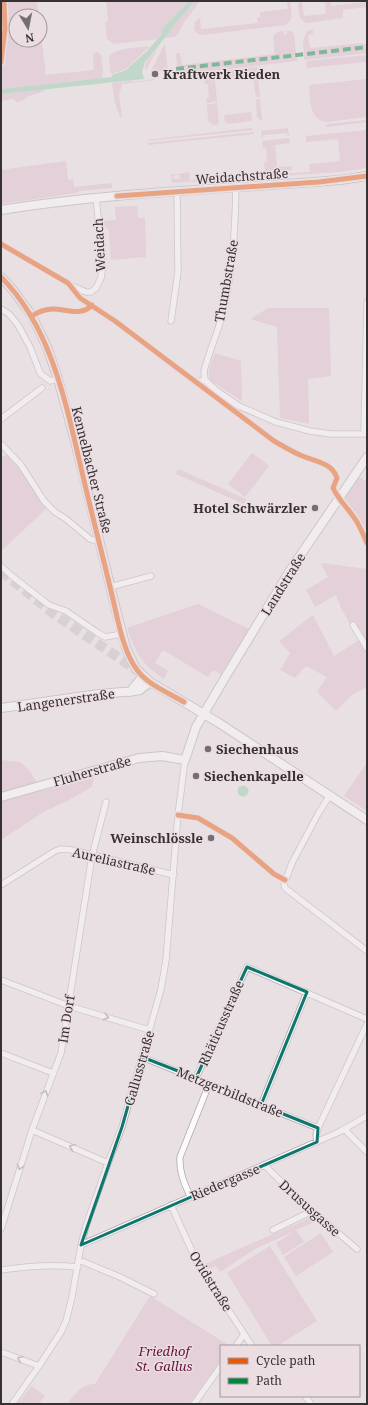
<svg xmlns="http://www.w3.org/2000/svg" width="368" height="1405" font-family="'Noto Serif',serif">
<rect width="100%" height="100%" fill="#e8e0e3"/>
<path fill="#debcc9" d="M1 1H37L39 16H16V40H40V27L46 75 94 70 93 58 94 53 97 52 101 55 103 72 102 78 1 89Z
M106 1H189L163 28 161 35 157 39 114 44 107 39 105 23 108 21Z
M195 1H200L185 21 177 35 174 37 164 38 173 26Z
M287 1H290C291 9 294 19 286 25L202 35 197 33 194 29 195 22 200 18 201 29 258 23 257 18 260 17V12L288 9Z
M302 1 304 16 326 14 325 1H331V6L367 2V7L343 10V18L307 23C298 20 299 12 298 4Z
M312 30H313V34L308 35 310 48 363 43V44H367V47L304 54 303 42 307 31Z
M283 31 285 35 288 34 285 31H291L294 34 297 61 183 74 182 68 228 63 177 68 176 53H180L182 65 274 54 275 58 273 36 278 32Z
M164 45H165L168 71H151Z
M150 46 126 69 111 74 109 57C115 47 139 48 150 46Z
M159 46 146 70H145L146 62Z
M367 47V53L304 60V54Z
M367 55V62L307 68 306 61Z
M257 67 260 97H256L253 76 215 80 217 101 207 103 206 99 209 98 208 84H205L203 75 178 77V76Z
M154 79V80L122 84 119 95 122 117H120L115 103 112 83 133 81 134 82Z
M367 79V117L326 122C308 119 311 99 309 85Z
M45 89V91L29 96 23 100 17 102 13 99 1 101V94Z
M256 99H260L262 120H260L257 117Z
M217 103 219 123 217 125H213L208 121 207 105Z
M251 112 252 119 250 121 228 124 225 122 224 115Z
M367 120V122L327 127 326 126 328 124Z
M251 128 253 130 147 141V140Z
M288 128 289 136H288L287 133 263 135V139H262L261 131Z
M367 130V168L339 172 191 182V180L310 172 309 164 340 161 338 139 306 142V136Z
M254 132V134L148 145V143Z
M289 138 290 143 275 145 277 167 292 166V170L265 171 264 162H267L266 148H263L262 141Z
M66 161 68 180 73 179 74 187 112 183V188L79 191 76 193 1 204V170Z
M189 172 190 182 172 183 171 174H176L177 175 173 176 174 179H180L179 175H178L177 174Z
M137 206 138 218H145L146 257 111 260 109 230 102 225V221L116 220 115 207Z
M268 308H329L331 376 308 379 309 424 280 418 277 327 251 319Z
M215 353 241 361 242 401 211 381C206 371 212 362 215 353Z
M252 453 269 466 245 497 228 484Z
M9 455C23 472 36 489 46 509L1 551V457Z
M178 469 246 499 244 504 176 474Z
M359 477 367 482V529H357L340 505Z
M321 563 367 569V687L353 694 336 711 317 692 327 677 306 666 295 678 280 670 290 653 279 641 313 615 334 656 359 640 341 608 336 595 315 607 306 590 328 577Z
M198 604 249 629 221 674 213 670 208 677 163 650 155 663 168 671 164 679C141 664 136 653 127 628Z
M1 760 20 762 29 770 42 791 94 778 92 787 69 800 45 811 1 840Z
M366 764 367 765V811L344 796Z
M312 1217 314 1222 296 1230 304 1242 283 1255 276 1243 295 1231 255 1249 220 1272 216 1266 208 1269 205 1264Z
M321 1233 333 1252 296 1276 284 1257Z
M270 1246 317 1321 277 1346H272L227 1273Z
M150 1296 230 1346H221V1360L189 1404H67C75 1394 81 1384 95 1384Z
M32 1386 45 1396 40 1402 42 1404H17Z"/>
<path fill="#91cdab" d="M189 1H195L173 26 168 34 145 62 142 72 144 79 1 94V89L112 77V75L126 70 147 51 161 35 163 28Z
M237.5 791a5.5 5.5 0 1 1 11 0a5.5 5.5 0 1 1-11 0Z"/>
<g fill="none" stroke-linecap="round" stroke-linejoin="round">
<path stroke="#c4bdc0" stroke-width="10" stroke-dasharray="10 5" stroke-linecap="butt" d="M1 571 54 614 141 673"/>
<defs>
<path id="street" d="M236 187C235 230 233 274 222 316 217 334 209 352 204 371L205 380 217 391 239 406 276 422 310 431 331 434H367
M1 244 68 283 80 298 115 321 195 382 205 380
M72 286 86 292H91L96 288 101 278 102 271 101 248 96 197
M1 309 9 314 18 325 30 347 40 373 50 381 58 379
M171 321 178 272 177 190
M1 419 42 388
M364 433 367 302
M1 444 21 465 44 501 55 512 66 519 90 539 99 542
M1 566 13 577 49 605 66 611 98 633 105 637 122 634
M110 587 151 576
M353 625 367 648
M330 795 318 814 292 863 284 884 285 888 367 951
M1 885 55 851 61 849 72 850 174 875
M1 980 69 1006 149 1030
M1 1053 53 1073
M142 1057 318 1128
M196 1078 247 967 367 1019
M261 1105 307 992
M346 1129 348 1133 367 1152
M32 1130 108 1163
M317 1142 316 1135 318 1128 367 1024
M264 1165 312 1211 357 1249
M190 1196C184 1183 179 1171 180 1157L209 1084
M171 1205 197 1262 252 1346
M1 1229 32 1130 61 1053 92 856 106 802
M273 1230 312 1211
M81 1245 339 1132 367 1116
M79 1260 120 1277 154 1294
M1 1270C27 1266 52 1264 78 1267
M236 1346 244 1334
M1 1352 39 1366
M305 1396 311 1404
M12 1404 39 1366 61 1332 66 1321 72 1297 81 1245 86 1226 108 1163 122 1127 161 989 166 960 178 815 185 760
M194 1404 221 1366"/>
<path id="secondary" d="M1 210C113 192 227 189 340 180L367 176
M1 277 13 290 32 316 47 347 58 379 75 441 118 618 126 648 136 669 150 682 219 723 367 820
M130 692 143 676
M1 708 99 694 135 691 140 690 150 682
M1 797 139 758 162 756 185 760 196 727 226 676 289 572 367 457"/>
</defs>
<use href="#street" stroke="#ada7a9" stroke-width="7"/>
<use href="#secondary" stroke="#ada7a9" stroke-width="10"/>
<use href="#street" stroke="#fcfafb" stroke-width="5.5"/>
<use href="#secondary" stroke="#fcfafb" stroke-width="8"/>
<path stroke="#00873e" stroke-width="4" stroke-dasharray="8 4" stroke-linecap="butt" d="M176 69 367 47"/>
<defs>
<path id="cycleway" d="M1 62 5 29 4 1
M117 196 319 182 367 176
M1 244 68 283 80 298 115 321 274 441C283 446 291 451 300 455 313 461 332 462 337 478L333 488C339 501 350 510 357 522 361 529 364 536 367 543
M1 277C52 328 66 404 82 472 91 511 101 549 110 587 117 613 121 648 137 670 148 685 169 693 184 702
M32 316C38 312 45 309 53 309 66 309 81 317 92 305
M178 815 198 818 232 838 274 874 285 880"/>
</defs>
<use href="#cycleway" stroke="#ebdde2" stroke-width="8"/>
<use href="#cycleway" stroke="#e8590c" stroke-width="5"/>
</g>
<defs><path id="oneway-chevron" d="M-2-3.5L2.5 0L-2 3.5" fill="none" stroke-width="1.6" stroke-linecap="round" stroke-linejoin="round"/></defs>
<g stroke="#999697">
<use href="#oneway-chevron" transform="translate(106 1017) rotate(17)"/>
<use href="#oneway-chevron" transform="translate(45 1093) rotate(-70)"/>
<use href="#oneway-chevron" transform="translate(72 1147) rotate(-157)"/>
<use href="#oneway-chevron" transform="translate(20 1167) rotate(107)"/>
<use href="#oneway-chevron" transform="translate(20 1359) rotate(-159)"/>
</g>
<path d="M0 0H368V1405H0ZM247 967 307 992 261 1105 318 1128 317 1142 81 1245 122 1127 142 1057 196 1078Z" fill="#e8e0e3" fill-opacity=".55" fill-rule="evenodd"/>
<path fill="none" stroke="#0f766e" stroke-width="3" stroke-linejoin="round" d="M247 967 307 992 261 1105 318 1128 317 1142 81 1245 122 1127 142 1057 196 1078Z"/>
<g fill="#746e71" stroke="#ebdde2" stroke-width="1.5">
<circle cx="155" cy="74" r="4"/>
<circle cx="315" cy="508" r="4"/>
<circle cx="208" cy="749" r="4"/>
<circle cx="196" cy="776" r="4"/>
<circle cx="211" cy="838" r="4"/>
</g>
<g text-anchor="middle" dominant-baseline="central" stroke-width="3" stroke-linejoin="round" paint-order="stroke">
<g font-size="13" font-weight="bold" fill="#363133" stroke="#ebdde2" text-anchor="start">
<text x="163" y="74">Kraftwerk Rieden</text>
<text x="307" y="508" text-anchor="end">Hotel Schwärzler</text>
<text x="216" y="749">Siechenhaus</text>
<text x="204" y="776">Siechenkapelle</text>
<text x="203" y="838" text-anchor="end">Weinschlössle</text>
</g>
<g font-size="13" fill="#363133" stroke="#ebdde2">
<text transform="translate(242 176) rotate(-4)">Weidachstraße</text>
<text transform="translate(99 245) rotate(-93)">Weidach</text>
<text transform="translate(226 281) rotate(-80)">Thumbstraße</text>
<text transform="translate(92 470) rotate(76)">Kennelbacher Straße</text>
<text transform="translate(283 584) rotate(-58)">Landstraße</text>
<text transform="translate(66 700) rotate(-8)">Langenerstraße</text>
<text transform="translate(92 771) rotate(-16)">Fluherstraße</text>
<text transform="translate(114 861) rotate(13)">Aureliastraße</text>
<text transform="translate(66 1019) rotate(-81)">Im Dorf</text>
<text transform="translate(221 1023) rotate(-66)">Rhäticusstraße</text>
<text transform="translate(139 1068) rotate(-74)">Gallusstraße</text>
<text transform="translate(230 1092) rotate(22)">Metzgerbildstraße</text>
<text transform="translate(225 1182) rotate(-23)">Riedergasse</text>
<text transform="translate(310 1208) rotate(42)">Drususgasse</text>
<text transform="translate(211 1281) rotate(58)">Ovidstraße</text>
</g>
<g font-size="13" font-style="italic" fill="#62153b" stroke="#ebdde2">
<text x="164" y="1351">Friedhof<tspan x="164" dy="15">St. Gallus</tspan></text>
</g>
</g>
<rect width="368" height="1405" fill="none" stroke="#363133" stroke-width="4"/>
<rect x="220" y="1345" width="140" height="52" fill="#ebdde2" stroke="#a3989c"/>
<rect x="228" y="1358" width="20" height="6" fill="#e8590c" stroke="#a3989c"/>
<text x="256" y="1365" font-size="12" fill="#363133">Cycle path</text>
<rect x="228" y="1378" width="20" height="6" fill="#00873e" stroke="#a3989c"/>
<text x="256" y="1385" font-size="12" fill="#363133">Path</text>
<g transform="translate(28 28) rotate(170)"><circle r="19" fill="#ebdde2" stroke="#a3989c"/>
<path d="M0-3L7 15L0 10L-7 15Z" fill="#746e71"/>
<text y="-6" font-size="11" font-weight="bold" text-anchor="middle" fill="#363133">N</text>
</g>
</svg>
